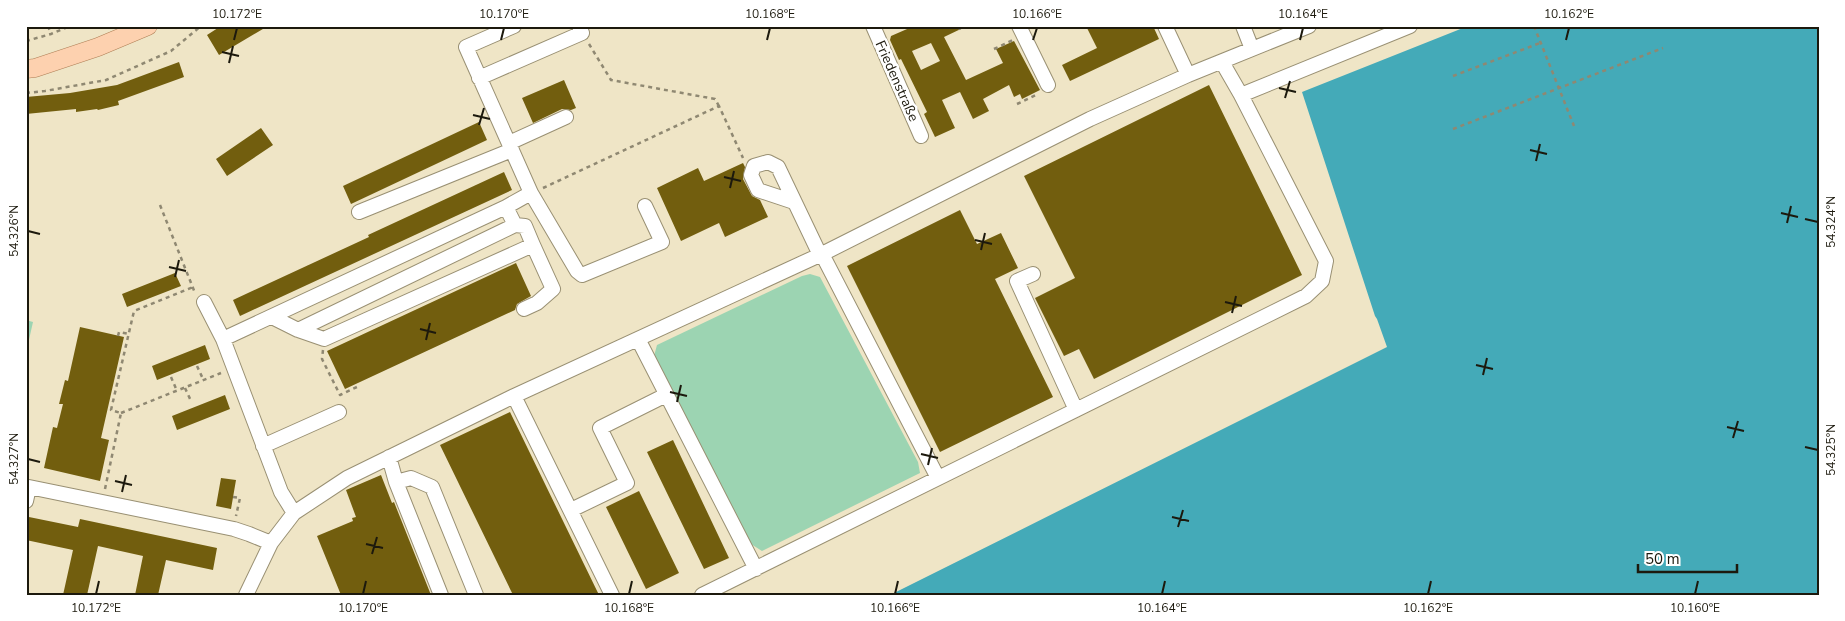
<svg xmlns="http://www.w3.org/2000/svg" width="1845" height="621" font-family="'Nunito Sans',sans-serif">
<rect width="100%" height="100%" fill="#efe5c6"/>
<path fill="#9cd4b2" d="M810 274 820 277 918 462 920 473 762 551 751 544 654 356 657 345 802 276Z
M26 320 33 322 26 353Z"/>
<path fill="#44aab8" d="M1468 26H1819V595H890L1387 347 1377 319 1375 316 1302 92Z"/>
<path fill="#725e0e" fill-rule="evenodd" d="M221 26H268L219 55 207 35Z
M914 26H967L944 37 966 80 1003 63 996 49 1014 41 1040 90 1022 99 1020 94 1014 97 1009 85 983 99 989 111 973 119 960 92 942 100 955 128 935 137 924 114 927 112 901 59 899 60 890 40 891 36ZM931 43 940 61 921 70 912 51Z
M1086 26H1153L1159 39 1070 81 1062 65 1097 48Z
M179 62 184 77 118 101 119 105 98 110 97 109 76 112V109L26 114V97L70 93 117 85Z
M564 80 576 108 571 110 562 109 533 123 522 98Z
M1209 85 1302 275 1094 379 1079 349 1064 356 1035 298 1075 278 1024 176Z
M479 122 487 140 351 204 343 186Z
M261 128 273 145 227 176 216 159Z
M743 163 745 167 743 179 752 196 760 200 768 217 725 237 719 223 681 241 657 188 698 168 704 181Z
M504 172 512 190 240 316 233 300 369 237 368 235Z
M960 210 977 244 1001 233 1018 268 995 279 1053 397 940 452 847 266Z
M516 263 531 296 517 304 515 310 345 389 327 351Z
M175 273 181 286 127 307 122 294Z
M80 327 124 337 101 438 109 440 100 481 44 468 53 427 57 428 63 404H59L65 380 68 381Z
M205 345 210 359 157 380 152 366Z
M225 395 230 409 177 430 172 416Z
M510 412 599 595H513L440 445Z
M673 440 729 558 704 569 647 452Z
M381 475 392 503 394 502 431 595H341L317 536 353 521 352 518 356 517 346 490Z
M221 478 236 480 231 509 216 506Z
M639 491 679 573 646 589 606 507Z
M29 517 78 527 80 519 217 548 213 570 166 560 158 595H135L143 556 98 546 87 595H63L73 550 26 540Z"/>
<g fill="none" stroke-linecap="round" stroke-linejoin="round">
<defs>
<path id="minor" d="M514 26 466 47 531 193
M873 26 921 136
M1019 26 1048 85
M1165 26 1188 75
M1243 26 1252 49
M479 78 582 33 579 26
M1241 95 1410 26
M509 143 566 117
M794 202 758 190 751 175 754 166 768 162 778 167 820 255
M506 207 515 225 525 226 533 245
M359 212 512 150
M822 254 938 478
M1033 274 1017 281 1076 410
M204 302 223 339
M272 317 298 330 324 339 533 245 553 289 537 303 524 309
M298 330 515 225
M638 339 756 569
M514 396 612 595
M263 446 339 412
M389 457 396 482
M26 501 29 487 234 529 249 534 271 543
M571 510 627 483 600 428 666 395
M294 513 281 492 223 339 506 207 531 193 577 271 582 275 662 242 645 206
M246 595 271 543 294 513 347 478 514 396 822 254 1090 119 1188 75 1309 26
M441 595 396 482 411 478 432 487 476 595
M702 595 1306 296 1322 281 1326 261 1241 95 1222 62"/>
<path id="major" d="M26 69 35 68 98 47 148 26"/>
</defs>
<use href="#minor" stroke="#999073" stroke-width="16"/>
<use href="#major" stroke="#ae7d54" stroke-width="19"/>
<path stroke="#8f8872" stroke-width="2.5" stroke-dasharray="4 4" stroke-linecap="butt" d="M48 26 51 34
M959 26 960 30
M1534 26 1574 126
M26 41 51 34 70 26
M589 44 611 80 715 99 719 106
M994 49 1013 40
M1453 76 1540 43
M26 93 45 91 106 80 171 51 201 26
M1017 104 1038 94
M1453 129 1663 48
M543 188 719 106 743 158
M160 205 195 293
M118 336 119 332 129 334
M323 350 322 359 340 395 359 386
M197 366 203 379
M171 377 177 391
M185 388 191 401
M121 413 221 373
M105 489 121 413 111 410 134 311 193 287
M233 497 240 498 236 516"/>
<use href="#minor" stroke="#fff" stroke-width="14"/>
<use href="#major" stroke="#fdd1af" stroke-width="18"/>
</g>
<path fill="none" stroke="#1c190d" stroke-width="2" d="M234 40 237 28M501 40 504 28M767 40 770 28M1033 40 1037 28M1300 40 1303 28M1566 40 1569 28M222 52 239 56M229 63 233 46M1279 88 1296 92M1285 98 1290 81M473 115 490 119M479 125 484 108M1530 150 1547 154M1536 161 1540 144M724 177 741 181M730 188 734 171M1781 213 1798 217M1805 219 1818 222M1787 223 1791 206M28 231 40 234M975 240 992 244M981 250 985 233M169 267 186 271M175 277 179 260M1225 302 1242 306M1232 313 1236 296M420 329 436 333M426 340 430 323M1476 365 1493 369M1483 375 1487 358M670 392 687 396M677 402 681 385M1727 427 1744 431M1733 438 1738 421M1805 447 1818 450M921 454 938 458M28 459 40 462M928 465 932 448M115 481 132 485M122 492 126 475M1172 517 1189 521M1178 527 1183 510M366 544 383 548M372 554 377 537M96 594 99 581M363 594 366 581M629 594 632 581M895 594 898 581M1162 594 1165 581M1428 594 1431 581M1695 594 1698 581"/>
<g text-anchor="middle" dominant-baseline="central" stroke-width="5" stroke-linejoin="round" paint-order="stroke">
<g font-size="14" fill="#1c190d" stroke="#fff">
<text transform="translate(897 81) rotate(66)">Friedenstraße</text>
</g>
</g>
<rect width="1845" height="621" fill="none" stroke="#ffffff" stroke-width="55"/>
<path d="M1638 564v8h99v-8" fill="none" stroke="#1c190d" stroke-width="2.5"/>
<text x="1645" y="564" font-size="15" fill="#1c190d" stroke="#ffffff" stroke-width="4" paint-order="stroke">50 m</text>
<rect x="28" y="28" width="1790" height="566" fill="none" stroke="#1c190d" stroke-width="2"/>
<g font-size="12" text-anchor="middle" fill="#1c190d">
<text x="237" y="18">10.172°E</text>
<text x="504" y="18">10.170°E</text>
<text x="770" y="18">10.168°E</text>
<text x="1037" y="18">10.166°E</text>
<text x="1303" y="18">10.164°E</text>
<text x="1569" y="18">10.162°E</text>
<text transform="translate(1831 222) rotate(-90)" y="4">54.324°N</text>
<text transform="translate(14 231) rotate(-90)" y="4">54.326°N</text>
<text transform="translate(1831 450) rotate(-90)" y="4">54.325°N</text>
<text transform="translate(14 459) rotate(-90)" y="4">54.327°N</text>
<text x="96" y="612">10.172°E</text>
<text x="363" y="612">10.170°E</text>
<text x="629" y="612">10.168°E</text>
<text x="895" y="612">10.166°E</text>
<text x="1162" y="612">10.164°E</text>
<text x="1428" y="612">10.162°E</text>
<text x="1695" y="612">10.160°E</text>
</g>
</svg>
